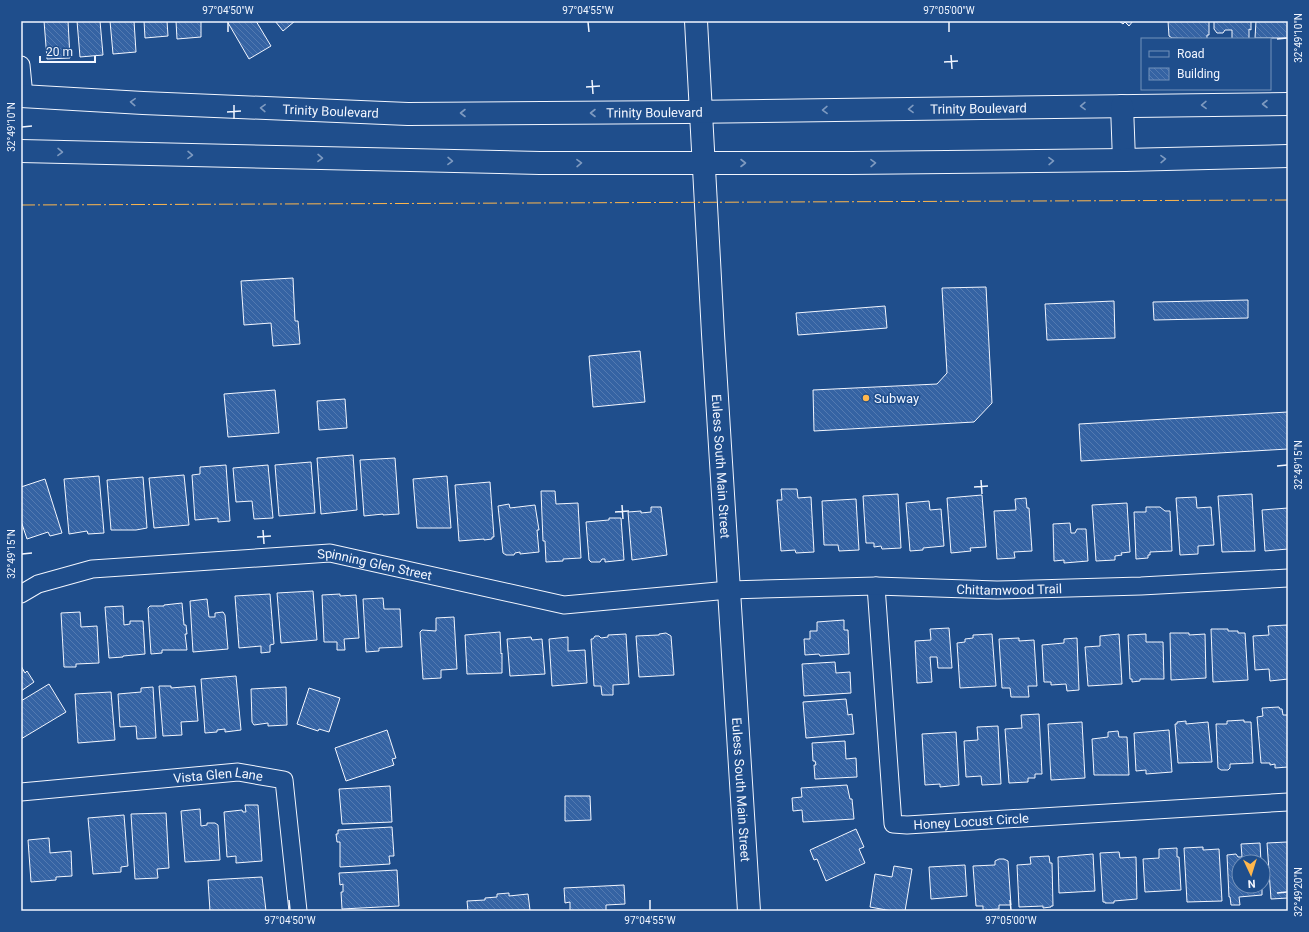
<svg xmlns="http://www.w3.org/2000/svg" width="1309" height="932" font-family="Roboto,sans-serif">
<defs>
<pattern id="building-back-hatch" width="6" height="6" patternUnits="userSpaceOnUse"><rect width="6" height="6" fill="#3563a3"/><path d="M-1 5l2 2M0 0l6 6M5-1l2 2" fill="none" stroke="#537ab1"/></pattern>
</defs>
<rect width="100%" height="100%" fill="#1f4e8c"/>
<path fill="url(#building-back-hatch)" stroke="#f2f6ff" d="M44 21H68L70 58 47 59Z
M77 21H100L103 55 80 57Z
M110 21H134L136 52 113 54Z
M144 21H167L168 36 145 38Z
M176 21H201V37L177 39Z
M227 21H256L271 46 249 59Z
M275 21H295L283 31Z
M1119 21H1133L1129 26 1125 22 1123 24Z
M1168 21H1209V35H1207V39L1172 38 1169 36Z
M1214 21H1251V30L1249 29V39H1232V30H1225L1223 33H1217L1214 29Z
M1256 21H1288V38H1255Z
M293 278 295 321H298L300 344 273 346 271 323 244 325 241 281Z
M986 287 992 403 974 422 814 431 813 390 937 384 947 373 942 288Z
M1248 300V318L1154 320 1153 302Z
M1114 301 1115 338 1047 340 1045 304Z
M885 306 887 328 798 335 796 313Z
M640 351 645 402 593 407 589 356Z
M275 390 279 433 228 437 224 394Z
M345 399 347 428 319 430 317 401Z
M1288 412V449L1081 461 1079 424Z
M353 455 357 510 321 514 317 458Z
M395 458 399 514 383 515V514L364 516 360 460Z
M311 462 315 513 279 516 275 465Z
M226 465 230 521 218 522V518L195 520 192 475 200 474V467Z
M268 465 273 518 254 519 252 501 236 502 233 468Z
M184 475 189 525 154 528 149 478Z
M99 476 104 533 88 534 87 531 69 534 64 479Z
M447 476 451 528H417L413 479Z
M143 477 147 528 136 530H111L107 480Z
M45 479 62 533 50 536 48 532 27 539 21 521V487Z
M490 482 494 537H492V539L484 540V539L459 541 455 485Z
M781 489H797L798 498 811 497 814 552 796 553 795 550 781 551 777 500H782Z
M541 491H555L556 504 578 503 581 558 563 559V561L546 562 545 541H543Z
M898 494 901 548 882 549 881 546 874 547V543H866L863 496Z
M1252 494 1255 551 1222 552 1218 496Z
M982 495 986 547 970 548 971 551 951 553 947 498Z
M1196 497 1197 508 1211 507 1214 545 1198 546V554L1180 555 1176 498Z
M1026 498 1027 508H1029L1032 551 1014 552 1015 558 997 559 994 511 1016 510 1015 499Z
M856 499 859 550 839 551 838 545H824L822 501Z
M929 501 930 510 941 509 944 546 923 548V550L910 551 906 503Z
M1127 503 1130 552 1121 553 1122 555 1115 556V560L1096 561 1092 505Z
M509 504 510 508 535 505 539 530H537L539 552 520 554V552L515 553 514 555H506L503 553 498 506Z
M651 507H661L667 555 632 560 628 512 641 511V513L651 512Z
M1146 507H1160L1165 511H1170L1172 551 1150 552V555H1148V558L1136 559 1134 512H1146Z
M1288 508V549L1265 551 1262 510Z
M609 518H621L624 560 605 562V559H602L600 562H591L589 560 586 522 609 520Z
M1070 523 1071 533H1075L1077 529H1086L1088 561 1064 563V560L1054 561 1053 524Z
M313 591 317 640 281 643 277 593Z
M270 594 274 644 270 645V652L261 653V646L239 648 235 596Z
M340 594V596L356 595 359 638 344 639 345 650H337V642H324L322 595Z
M383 598 384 609H400L402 647 379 648V651L366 652 363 599Z
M207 599 209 617H215V613L223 612 225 615 228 649 193 652 190 601Z
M182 603 184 625H186L187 634H185L187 650H162V653L151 654 148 608 150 606H164V605Z
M123 606 124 625 130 624V621H143L145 654 123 656V657L109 658 105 607Z
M80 612 81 627 97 626 99 663 76 664V667H64L61 613Z
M454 617 457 669 441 670V678L423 679 420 632 422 630 436 631V618Z
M844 620V630H848L849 654 820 656 819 654 805 655 804 639H810V631H817V622Z
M1287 625 1288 679 1270 681 1269 669 1255 670 1253 636 1269 635 1268 626Z
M949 628 952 668H938L937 657H930L932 682 917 683 915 641 931 640 930 629Z
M1211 629H1228V631H1238V633H1245L1248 680 1213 682Z
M500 632 501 654 502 653V673L467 674 465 635Z
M666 633 671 636 674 675 639 677 636 636 659 635V634Z
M1170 633H1189V635L1205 634 1206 678 1171 680Z
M626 634 629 684 613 685V695H602L601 686H594L591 639H593L595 636H599L601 638 608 637V635Z
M992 634 996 686 960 688 957 643 965 642V639L973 638V635Z
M1119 634 1122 684 1088 686 1085 647 1100 646V636Z
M1146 634V642H1163L1164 679H1140V681L1132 682V679H1130L1128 635Z
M531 637 532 640 542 639 545 674 510 676 507 639Z
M568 637V651L585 650 587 683 552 686 549 639Z
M1019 638V641L1034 640 1037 686H1028L1029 697H1011L1010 688H1002L999 639Z
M1077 638 1079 690 1067 691 1066 684 1051 685V682H1044L1042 645 1064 643V639Z
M835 662 836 673 850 672 851 693 804 696 802 664Z
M21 666 25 673 27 671 34 682 21 691Z
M236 676 241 730 225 732V729L217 730V732L205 733 201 679Z
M49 684 66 712 21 739V701Z
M159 686H171V688L195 686 198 721 181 722 182 735 163 736Z
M153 687 156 738 137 739 136 726 120 727 118 694 141 692V688Z
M286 687 287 725 268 726V723L254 725 252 722 251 689Z
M309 688 340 698 329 732 319 729 318 731 297 724Z
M111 692 115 740 78 743 75 694Z
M846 699 848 715 852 714 854 734 806 738 803 702Z
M1279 707 1280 709H1282L1283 715H1288V767L1275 768V764L1270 765V763H1261L1257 717 1263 716 1262 708Z
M1039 714 1042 774H1035V778H1028V782L1009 783 1005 729 1022 728 1021 715Z
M1244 720V722H1251L1253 763 1230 764V768L1228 770H1221L1218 768 1216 724H1227V721Z
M1186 721V724L1208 722 1212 762 1178 763 1175 724H1177V722Z
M1082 722 1085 778 1051 780 1048 724Z
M998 726 1001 784 982 785 981 776 966 777 964 741 978 740 977 727Z
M387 730 396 758 392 759 394 765 346 781 335 748Z
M1169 730 1172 772 1146 774V770L1136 771 1134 733Z
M1118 731 1119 737H1127L1129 775H1094L1092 739 1108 737V732Z
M956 732 959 785 940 787V784L925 785 922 734Z
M845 741 846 759 856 758 857 777 815 779 814 765H816L815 761H813L812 743Z
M847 785 850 799H852L854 819 803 822 802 810 793 811 792 798 802 797 801 788Z
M390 786 392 822 342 824 339 789Z
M565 796H590L591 820 565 821Z
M245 805H258L262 861 236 863V856L227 857 224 812 242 810 243 812H246Z
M200 809 201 826 207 825V823H215L218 825 220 860 185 862 181 811Z
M166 813 169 868 157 869 158 878 135 879 131 814Z
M124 815 128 866 121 867V872L93 874 88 818Z
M392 827 394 856H389L390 864 340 867V842H337L336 834H338V830Z
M856 829 864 847 859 849 865 863 826 881 817 859 814 860 810 850Z
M49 838 50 853 71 851 72 876 56 877V880L31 882 28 840Z
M1287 842 1288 849V898L1271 899 1267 843Z
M1260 843 1261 862H1239V886H1262V895L1239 897 1240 905H1231L1230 897H1229L1227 855 1236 854 1238 857H1242L1241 844Z
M1203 847V850L1219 849 1222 901 1187 902 1184 848Z
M1177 848V857H1179L1181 890 1145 892 1143 859 1159 858V849Z
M1119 852 1120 858 1136 857 1137 899 1114 901V903H1105V902H1103L1100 853Z
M1093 854 1095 891 1059 893 1058 857Z
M1049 856 1050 863H1052L1053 906H1051V907L1043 908V906L1019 907 1017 865 1031 864 1030 857Z
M999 859H1004L1008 861 1011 905H999V909L983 910V906H976L973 866 995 865V861Z
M965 865 967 896 931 899 929 867Z
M894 866 912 869 905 911H892L870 907 875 874 892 877Z
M397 870 399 906 342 909 341 892H343V884L340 885 339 873Z
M262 877 266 911H210L208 880Z
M624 885 625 904 606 905V911H570V902L565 903 564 888Z
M509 893V896L528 894 530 910 468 911 467 901 485 900V898L497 897V894Z"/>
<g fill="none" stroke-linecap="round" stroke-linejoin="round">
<defs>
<g id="street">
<path d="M21 65 24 96"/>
<path id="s1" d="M876 586 893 824 907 825 1288 802"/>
<path id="s2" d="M21 594 38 584 92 569 330 553 564 605 729 590 876 586 997 590 1141 586 1288 578"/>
<path id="s3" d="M21 792 238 772 284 780 298 911"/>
</g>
<g id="secondary">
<path id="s4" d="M696 21 713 334 749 911"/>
<path id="s5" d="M21 96 143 103 408 114 685 112 1288 104"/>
<path d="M1122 106 1124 160"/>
<path d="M21 151 540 163H851L1124 160 1288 156"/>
</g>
</defs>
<use href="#street" stroke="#f2f6ff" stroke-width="19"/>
<use href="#secondary" stroke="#f2f6ff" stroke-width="24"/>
<use href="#street" stroke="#1f4e8c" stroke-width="17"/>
<use href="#secondary" stroke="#1f4e8c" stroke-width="22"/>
<path stroke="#ffb74d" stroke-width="1" stroke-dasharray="14 3 2 3" stroke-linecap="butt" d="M21 205 1288 200"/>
</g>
<defs><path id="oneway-chevron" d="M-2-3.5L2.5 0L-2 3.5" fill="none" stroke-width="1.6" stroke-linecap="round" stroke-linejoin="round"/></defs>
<g stroke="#7e9ac0">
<use href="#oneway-chevron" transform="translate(133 102) rotate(-177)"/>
<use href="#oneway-chevron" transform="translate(1265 104) rotate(180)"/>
<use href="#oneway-chevron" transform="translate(1204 105) rotate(179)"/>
<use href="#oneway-chevron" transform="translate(1083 106) rotate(179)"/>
<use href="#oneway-chevron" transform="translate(263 108) rotate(-178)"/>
<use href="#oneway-chevron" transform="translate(911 109) rotate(179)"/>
<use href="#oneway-chevron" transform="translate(825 110) rotate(179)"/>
<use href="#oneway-chevron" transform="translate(463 113) rotate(180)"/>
<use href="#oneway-chevron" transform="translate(593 113) rotate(180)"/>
<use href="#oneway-chevron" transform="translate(60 152) rotate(1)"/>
<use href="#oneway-chevron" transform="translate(190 155) rotate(1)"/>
<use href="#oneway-chevron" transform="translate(320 158) rotate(1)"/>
<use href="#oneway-chevron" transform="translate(1163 159) rotate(-1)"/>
<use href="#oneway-chevron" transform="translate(450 161) rotate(1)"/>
<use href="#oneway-chevron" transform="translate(1051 161) rotate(-1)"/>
<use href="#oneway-chevron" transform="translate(579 163) rotate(-1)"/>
<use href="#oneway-chevron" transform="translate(743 163)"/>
<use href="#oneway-chevron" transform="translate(873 163) rotate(-1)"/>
</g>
<path fill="none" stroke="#f2f6ff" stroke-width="1.5" d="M228 22V32M588 22 589 32M949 22V32M1277 39 1287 38M951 55 952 69M944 62 958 61M592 80 593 94M586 87 600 86M234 105V119M227 112 241 111M22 127 32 126M1277 466 1287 465M981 480 982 494M974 487 988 486M622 505 623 519M615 512 629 511M263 530 264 544M257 537 271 536M22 554 32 553M1277 893 1287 892M289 900 290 910M650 900V910M1010 900 1011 910"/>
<circle fill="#ffb74d" stroke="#1f4e8c" stroke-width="1.5" cx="866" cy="398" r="4"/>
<g text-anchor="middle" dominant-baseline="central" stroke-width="3" stroke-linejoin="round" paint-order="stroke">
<g font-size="13" fill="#f2f6ff" stroke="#1f4e8c">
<text stroke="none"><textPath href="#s5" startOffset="958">Trinity Boulevard</textPath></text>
<text stroke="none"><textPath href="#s5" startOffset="310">Trinity Boulevard</textPath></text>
<text stroke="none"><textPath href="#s5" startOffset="634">Trinity Boulevard</textPath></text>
<text stroke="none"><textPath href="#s4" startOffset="446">Euless South Main Street</textPath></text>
<text stroke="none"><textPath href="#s2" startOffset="360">Spinning Glen Street</textPath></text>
<text stroke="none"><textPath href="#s2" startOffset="1000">Chittamwood Trail</textPath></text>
<text stroke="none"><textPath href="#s3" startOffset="198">Vista Glen Lane</textPath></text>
<text stroke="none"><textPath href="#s4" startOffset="770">Euless South Main Street</textPath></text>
<text stroke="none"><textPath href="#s1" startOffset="317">Honey Locust Circle</textPath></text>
</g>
<g font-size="13" fill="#f2f6ff" stroke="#1f4e8c" text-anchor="start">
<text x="874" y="398">Subway</text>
</g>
</g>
<rect width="1309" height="932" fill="none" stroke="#1f4e8c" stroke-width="44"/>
<rect x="1141" y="38" width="130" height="52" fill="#1f4e8c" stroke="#7391ba"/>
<rect x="1149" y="51" width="20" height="6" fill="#1f4e8c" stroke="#7391ba"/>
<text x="1177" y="58" font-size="12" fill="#f2f6ff">Road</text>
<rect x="1149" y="68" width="20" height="12" fill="url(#building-back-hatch)" stroke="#7391ba"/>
<text x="1177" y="78" font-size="12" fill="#f2f6ff">Building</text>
<g transform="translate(1251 874) rotate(176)"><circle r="19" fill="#1f4e8c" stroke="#7391ba"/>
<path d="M0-3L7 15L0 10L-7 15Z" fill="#ffb74d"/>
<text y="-6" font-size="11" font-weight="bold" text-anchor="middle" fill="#f2f6ff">N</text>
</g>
<path d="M40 56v6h55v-6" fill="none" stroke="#f2f6ff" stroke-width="2"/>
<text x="46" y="56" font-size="12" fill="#f2f6ff" stroke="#1f4e8c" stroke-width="3" paint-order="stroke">20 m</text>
<rect x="22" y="22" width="1265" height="888" fill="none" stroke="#f2f6ff" stroke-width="1.5"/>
<g font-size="10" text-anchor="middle" fill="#f2f6ff">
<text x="228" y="14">97°04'50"W</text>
<text x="588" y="14">97°04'55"W</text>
<text x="949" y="14">97°05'00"W</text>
<text transform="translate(1298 38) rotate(-90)" y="4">32°49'10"N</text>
<text transform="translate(11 127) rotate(-90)" y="4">32°49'10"N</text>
<text transform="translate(1298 465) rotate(-90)" y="4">32°49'15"N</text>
<text transform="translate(11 554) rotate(-90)" y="4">32°49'15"N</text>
<text transform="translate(1298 892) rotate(-90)" y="4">32°49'20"N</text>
<text x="290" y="924">97°04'50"W</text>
<text x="650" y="924">97°04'55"W</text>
<text x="1011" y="924">97°05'00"W</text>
</g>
</svg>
